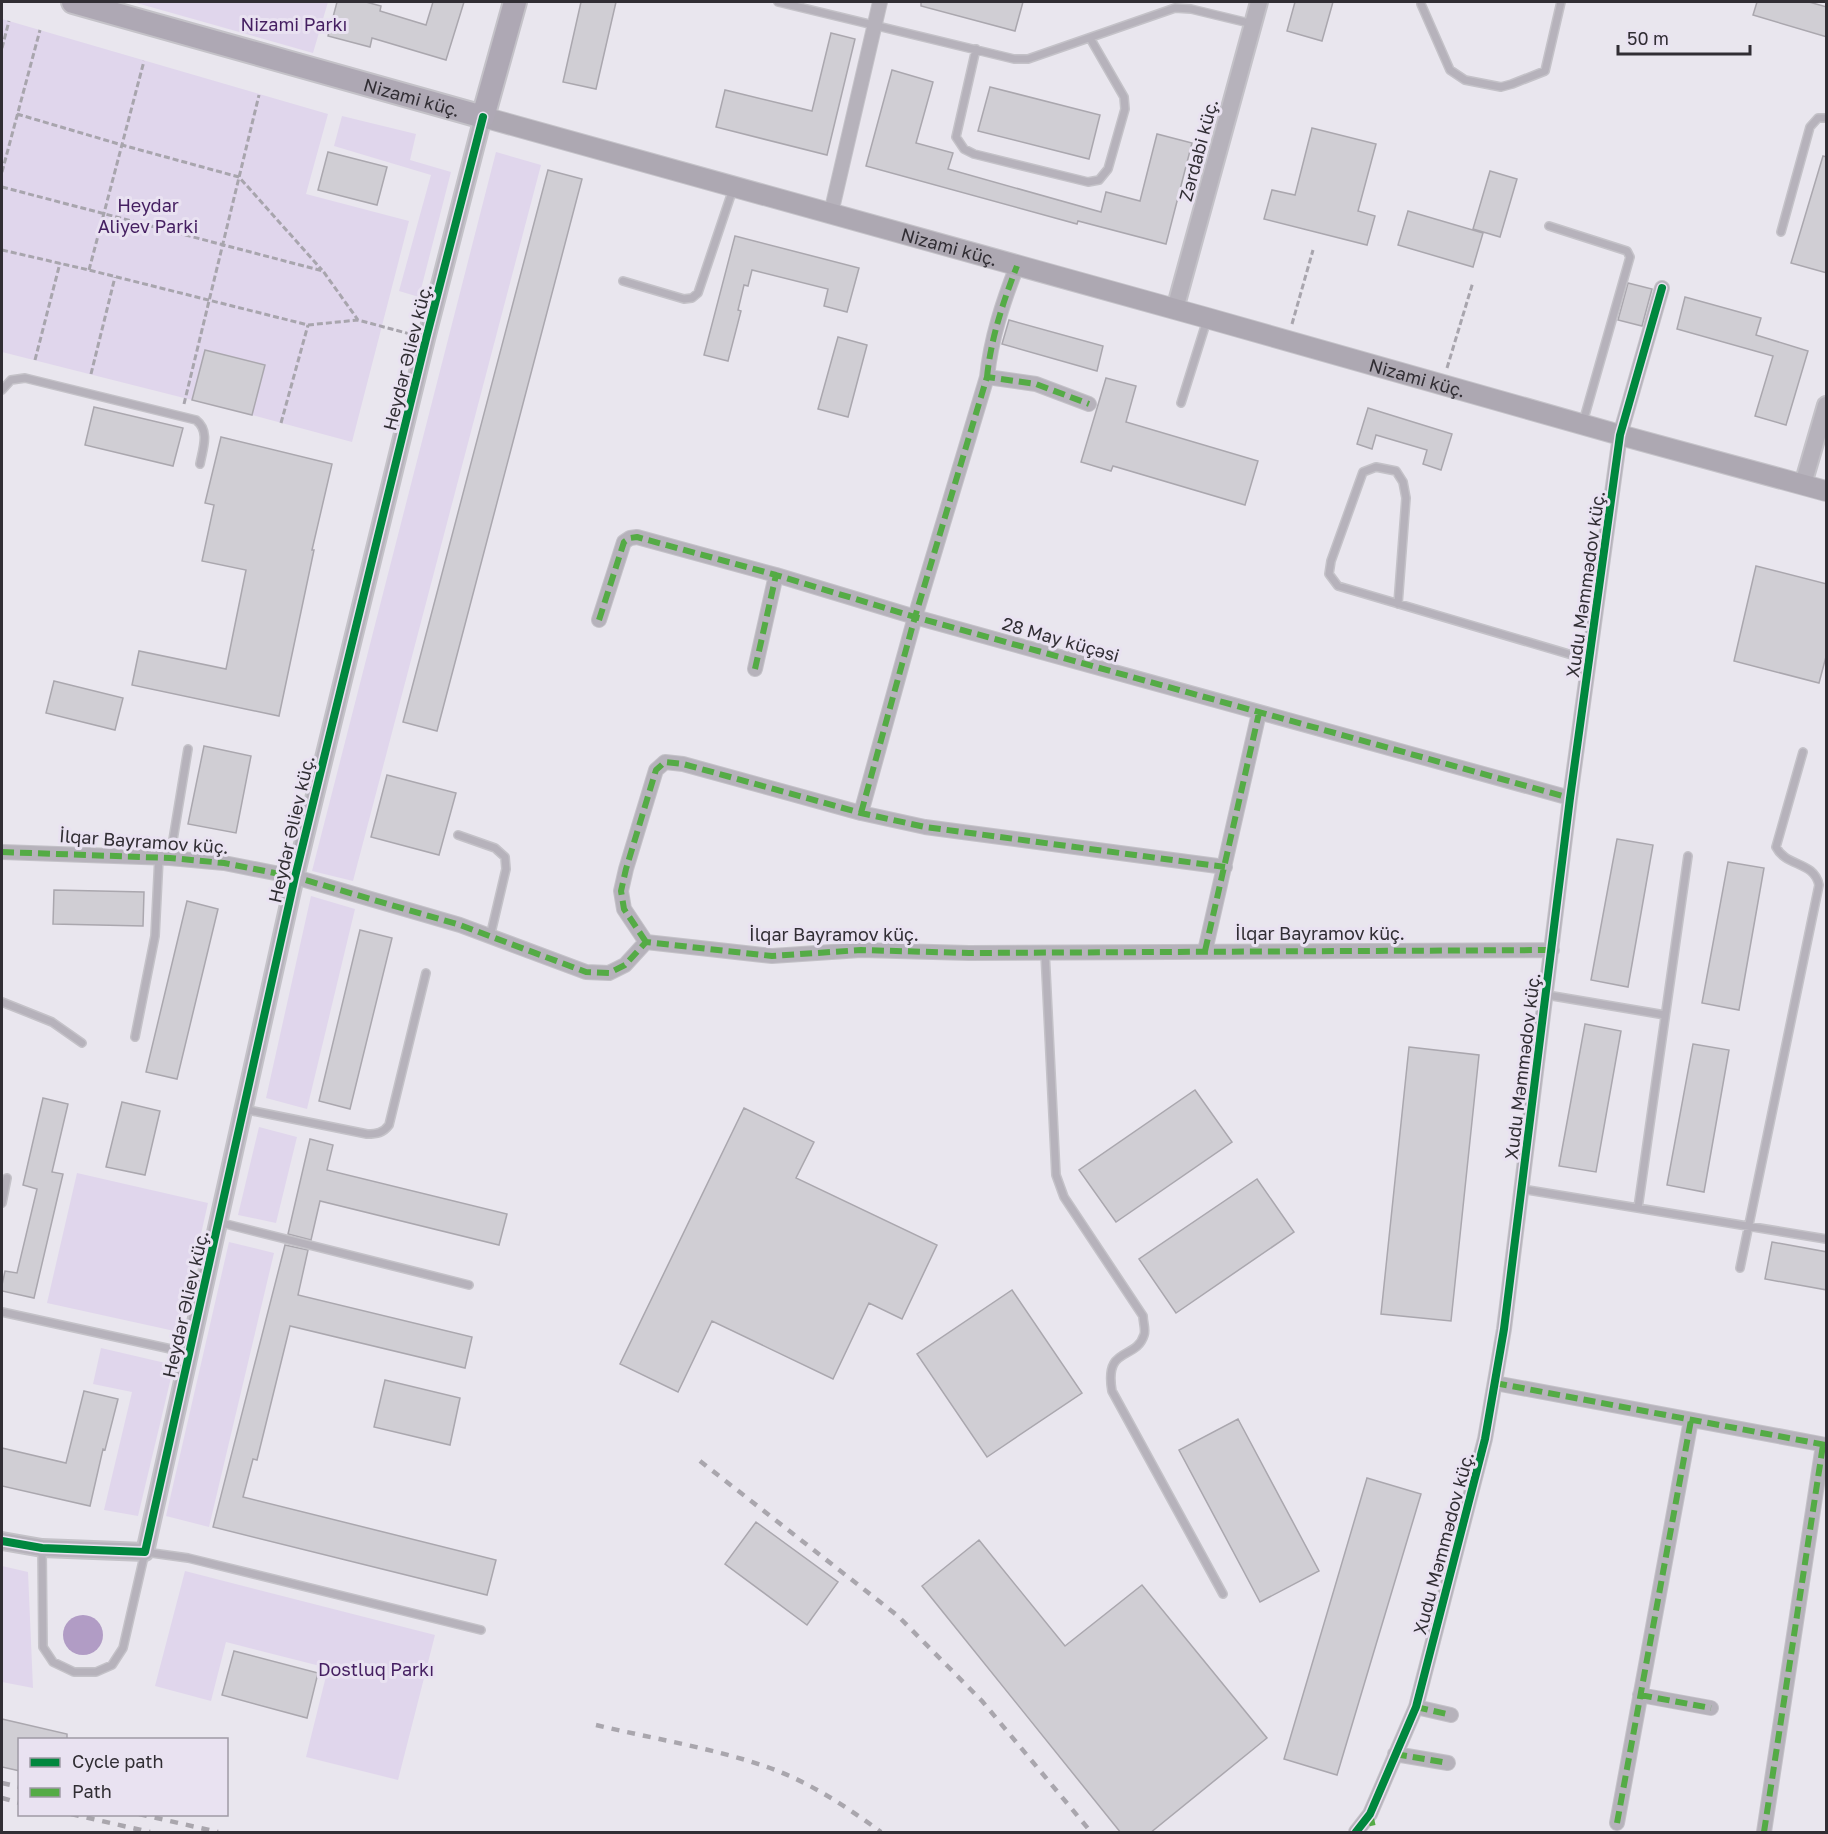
<svg xmlns="http://www.w3.org/2000/svg" width="1828" height="1834" font-family="'Golos Text',sans-serif">
<rect width="100%" height="100%" fill="#e9e6ee"/>
<path fill="#e0d6ec" d="M133 2H328L313 53Z
M2 19 328 114 306 194 409 221 352 442 252 415 265 365 205 350 192 400 2 352Z
M342 116 416 134 410 160 451 172 419 297 399 291 431 175 334 146Z
M496 152 541 165 353 881 312 871Z
M311 896 355 909 307 1109 266 1098Z
M259 1127 297 1137 276 1223 238 1215Z
M77 1173 208 1203 179 1332 47 1303Z
M229 1242 274 1253 209 1527 166 1516Z
M101 1348 174 1365 138 1516 104 1510 132 1392 93 1384Z
M2 1566 28 1572 33 1688 2 1682Z
M185 1571 435 1635 398 1780 306 1757 328 1668 226 1642 211 1701 155 1686Z"/>
<path fill="#b19cc5" d="M63 1635a20 20 0 1 1 40 0a20 20 0 1 1-40 0Z"/>
<path fill="#d0ced4" stroke="#aaa7ae" stroke-width="1.5" d="M337 2H366L381 6 380 11 426 25 433 2H464L446 60 372 38 370 47 328 36Z
M581 2H616L596 89 563 82Z
M921 2H1023L1015 31 921 6Z
M1295 2H1333L1322 41 1287 31Z
M1757 2H1809L1827 7V37L1753 15Z
M831 33 855 39 827 155 716 127 725 90 812 111Z
M892 70 933 82 916 143 953 153 948 169 1101 212 1106 192 1140 201 1157 134 1192 143 1166 244 1078 221 1077 224 866 166Z
M990 87 1100 115 1089 159 978 131Z
M1312 128 1376 144 1358 211 1375 216 1367 245 1264 219 1272 190 1295 195Z
M328 152 387 167 377 205 318 190Z
M1823 156 1827 157V273L1791 263Z
M548 170 582 179 437 731 403 722Z
M1490 171 1517 179 1500 237 1473 229Z
M1408 211 1483 233 1473 267 1398 245Z
M735 236 859 268 847 312 824 306 828 289 752 270 748 286 744 285 738 310 741 311 728 361 704 355Z
M1628 283 1652 289 1642 326 1618 320Z
M1685 297 1761 318 1756 335 1808 351 1786 425 1755 416 1773 356 1677 329Z
M1009 320 1103 346 1097 371 1002 344Z
M838 337 867 345 848 417 818 409Z
M205 350 265 365 252 415 192 400Z
M1106 378 1136 386 1126 422 1258 461 1245 505 1113 466 1111 471 1081 462Z
M94 407 183 428 173 466 85 445Z
M1368 408 1452 434 1441 470 1423 464 1427 450 1376 435 1372 449 1357 444Z
M221 437 332 464 312 550H314L279 716 132 685 139 651 226 669 246 570 202 561 214 505 205 503Z
M1756 566 1827 584V653L1819 683 1734 661Z
M54 681 123 698 115 730 46 713Z
M204 746 251 756 236 833 188 824Z
M387 775 456 793 439 855 371 837Z
M1617 839 1653 845 1628 987 1591 980Z
M1728 862 1764 868 1739 1010 1702 1003Z
M54 890 144 892 143 926 53 924Z
M187 901 218 909 177 1079 146 1072Z
M360 930 392 938 350 1109 319 1101Z
M1585 1024 1621 1031 1596 1172 1559 1166Z
M1693 1044 1729 1050 1704 1192 1667 1185Z
M1409 1047 1479 1055 1451 1321 1381 1314Z
M1195 1090 1232 1142 1116 1222 1079 1170Z
M43 1098 68 1104 52 1172 63 1174 34 1298 2 1291V1285L5 1271 17 1273 37 1189 23 1185Z
M122 1102 160 1111 145 1175 106 1167Z
M744 1108 814 1142 796 1178 937 1245 902 1319 869 1303 833 1379 712 1321 678 1392 620 1364Z
M310 1139 333 1145 327 1170 507 1214 499 1245 320 1201 311 1240 288 1234Z
M1257 1179 1294 1232 1176 1313 1139 1259Z
M1772 1242 1827 1252V1290L1765 1279Z
M285 1245 308 1250 298 1295 472 1337 465 1368 290 1326 257 1460 253 1459 243 1497 496 1560 487 1595 213 1527Z
M1012 1290 1082 1393 987 1457 917 1354Z
M385 1380 460 1398 450 1445 374 1427Z
M84 1391 118 1399 105 1450 103 1449 90 1506 2 1486V1448L66 1463Z
M1238 1419 1319 1571 1260 1602 1179 1450Z
M1367 1478 1421 1494 1337 1775 1284 1759Z
M756 1522 838 1582 807 1625 725 1564Z
M979 1540 1065 1646 1142 1585 1267 1738 1150 1833H1121L922 1586Z
M234 1651 318 1673 307 1718 222 1695Z
M2 1719 67 1734V1740H20V1771L2 1767Z"/>
<g fill="none" stroke-linecap="round" stroke-linejoin="round">
<defs>
<path id="service" d="M778 2 1014 59H1028L1175 8 1191 9 1253 24
M1421 4 1450 70 1465 80 1501 87 1512 84 1545 71 1561 2
M976 49 956 137 964 149 974 154 1088 182 1099 180 1108 169 1125 109 1124 97 1090 38
M1549 226 1627 251 1630 257 1583 422
M1781 232 1810 127 1818 118H1826
M623 281 684 299 692 298 698 293 733 189
M2 390 11 380 25 378 196 420C210 431 203 448 200 464
M1181 403 1207 320
M1398 604 1406 498 1403 482 1396 471 1376 467 1363 472 1331 561 1329 574 1338 586 1589 660
M458 835 495 848 505 857 506 869 490 937
M170 858 188 749
M1045 952 1056 1175 1064 1197 1143 1316C1143 1322 1146 1330 1144 1335 1136 1361 1104 1345 1112 1391L1223 1594
M1547 995 1665 1015
M2 1002 52 1022 82 1043
M135 1037 155 936 159 857
M243 1109 367 1134C377 1134 383 1133 389 1125L426 973
M1522 1189 1826 1239
M2 1203 7 1178
M1638 1208 1688 856
M218 1222 469 1285
M1740 1268 1819 885C1814 861 1786 867 1776 847L1803 752
M2 1312 189 1353
M42 1548 43 1647 53 1662 74 1672H96L112 1665 123 1648 145 1552 188 1558 481 1630"/>
<path id="minor" d="M831 213 880 2
M987 377C991 338 1003 302 1017 266
M599 620 624 542 630 538 637 537 776 575 915 617 1570 798
M755 669 776 575
M861 813 915 617 987 377 1036 384 1089 404
M2 852 170 858 224 863 295 877 460 925 586 972 609 973 625 965 646 942 772 956 861 950 969 953 1552 950
M646 942 624 909 621 891 626 869 656 770 665 762 683 764 861 813 925 827 1225 867
M1205 951 1259 713
M1495 1383 1826 1445
M1640 1695 1711 1708
M1416 1707 1451 1715
M1395 1754 1448 1763
M1617 1823 1691 1420
M1356 1832 1370 1814 1416 1707 1485 1439 1504 1329 1570 798 1620 435 1662 288
M1764 1832 1823 1445"/>
<path id="tertiary" d="M1175 309 1259 2
M1803 484 1826 405
M2 1541 42 1548 145 1552 295 877 426 339 483 117"/>
<g id="secondary">
<path id="s1" d="M483 117 1207 318 1620 435 1826 491"/>
</g>
<g id="trunk">
<path id="s2" d="M73 2 483 117 515 2"/>
</g>
</defs>
<use href="#service" stroke="#c4c2c8" stroke-width="10"/>
<use href="#minor" stroke="#c4c2c8" stroke-width="16"/>
<use href="#tertiary" stroke="#c4c2c8" stroke-width="20"/>
<use href="#secondary" stroke="#c4c2c8" stroke-width="22"/>
<use href="#trunk" stroke="#c4c2c8" stroke-width="26"/>
<path stroke="#a8a5ad" stroke-width="3" stroke-dasharray="6 3" stroke-linecap="butt" d="M2 48 9 21
M17 114 122 145 239 177 322 270
M2 172 40 30
M2 187 323 271 358 320
M2 250 89 270 308 325 358 320 410 334
M89 270 144 61
M1292 324 1313 250
M35 360 60 263
M1447 368 1473 282
M91 374 115 277
M184 404 259 95
M281 423 308 325"/>
<use href="#service" stroke="#b6b2bb" stroke-width="7"/>
<use href="#minor" stroke="#b6b2bb" stroke-width="14"/>
<use href="#tertiary" stroke="#b6b2bb" stroke-width="16"/>
<use href="#secondary" stroke="#ada8b2" stroke-width="20"/>
<use href="#trunk" stroke="#aea8b4" stroke-width="22"/>
<path stroke="#a9a6ad" stroke-width="4.5" stroke-dasharray="8 8" stroke-linecap="butt" d="M700 1461 898 1616 982 1701 1091 1832
M596 1725C654 1739 714 1748 770 1768 811 1783 847 1807 881 1832
M2 1783 20 1787
M2 1798 20 1803
M71 1814 150 1832
M139 1814 218 1832"/>
<path stroke="#54ab45" stroke-width="6" stroke-dasharray="12 6" stroke-linecap="butt" d="M987 377C991 338 1003 302 1017 266
M599 620 624 542 630 538 637 537 776 575 915 617 1570 798
M755 669 776 575
M861 813 915 617 987 377 1036 384 1089 404
M2 852 170 858 224 863 295 877 460 925 586 972 609 973 625 965 646 942 772 956 861 950 969 953 1552 950
M646 942 624 909 621 891 626 869 656 770 665 762 683 764 861 813 925 827 1225 867
M1205 951 1259 713
M1495 1383 1826 1445
M1640 1695 1711 1708
M1416 1707 1451 1715
M1395 1754 1448 1763
M1370 1814 1374 1832
M1617 1823 1691 1420
M1764 1832 1823 1445"/>
<defs>
<path id="cycleway" d="M2 1541 42 1548 145 1552 295 877 426 339 483 117
M1356 1832 1370 1814 1416 1707 1485 1439 1504 1329 1570 798 1620 435 1662 288"/>
</defs>
<use href="#cycleway" stroke="#e9e2f1" stroke-width="11"/>
<use href="#cycleway" stroke="#00873e" stroke-width="8"/>
</g>
<g text-anchor="middle" dominant-baseline="central" stroke-width="6" stroke-linejoin="round" paint-order="stroke">
<g font-size="18" fill="#451f61" stroke="#e9e2f1">
<text x="294" y="24">Nizami Parkı</text>
<text x="148" y="205">Heydar<tspan x="148" dy="21">Aliyev Parki</tspan></text>
<text x="376" y="1669">Dostluq Parkı</text>
</g>
<g font-size="18" fill="#312e34" stroke="#e9e2f1">
<text stroke="none"><textPath href="#s2" startOffset="352">Nizami küç.</textPath></text>
<text transform="translate(1198 150) rotate(-75)">Zərdabi küç.</text>
<text stroke="none"><textPath href="#s1" startOffset="484">Nizami küç.</textPath></text>
<text transform="translate(407 357) rotate(-76)">Heydər Əliev küç.</text>
<text stroke="none"><textPath href="#s1" startOffset="970">Nizami küç.</textPath></text>
<text transform="translate(1585 584) rotate(-82)">Xudu Məmmədov küç.</text>
<text transform="translate(1061 639) rotate(16)">28 May küçəsi</text>
<text transform="translate(291 829) rotate(-77)">Heydər Əliev küç.</text>
<text transform="translate(144 841) rotate(4)">İlqar Bayramov küç.</text>
<text x="1320" y="933">İlqar Bayramov küç.</text>
<text x="834" y="934">İlqar Bayramov küç.</text>
<text transform="translate(1522 1066) rotate(-83)">Xudu Məmmədov küç.</text>
<text transform="translate(185 1304) rotate(-77)">Heydər Əliev küç.</text>
<text transform="translate(1443 1543) rotate(-75)">Xudu Məmmədov küç.</text>
</g>
</g>
<rect width="1828" height="1834" fill="none" stroke="#312e34" stroke-width="6"/>
<rect x="18" y="1738" width="210" height="78" fill="#e9e2f1" stroke="#9f9aa5" stroke-width="1.5"/>
<rect x="30" y="1758" width="30" height="9" fill="#00873e" stroke="#9f9aa5" stroke-width="1.5"/>
<text x="72" y="1768" font-size="18" fill="#312e34">Cycle path</text>
<rect x="30" y="1788" width="30" height="9" fill="#54ab45" stroke="#9f9aa5" stroke-width="1.5"/>
<text x="72" y="1798" font-size="18" fill="#312e34">Path</text>
<path d="M1618 45v9h132v-9" fill="none" stroke="#312e34" stroke-width="3"/>
<text x="1627" y="45" font-size="18" fill="#312e34" stroke="#e9e2f1" stroke-width="4.5" paint-order="stroke">50 m</text>
</svg>
